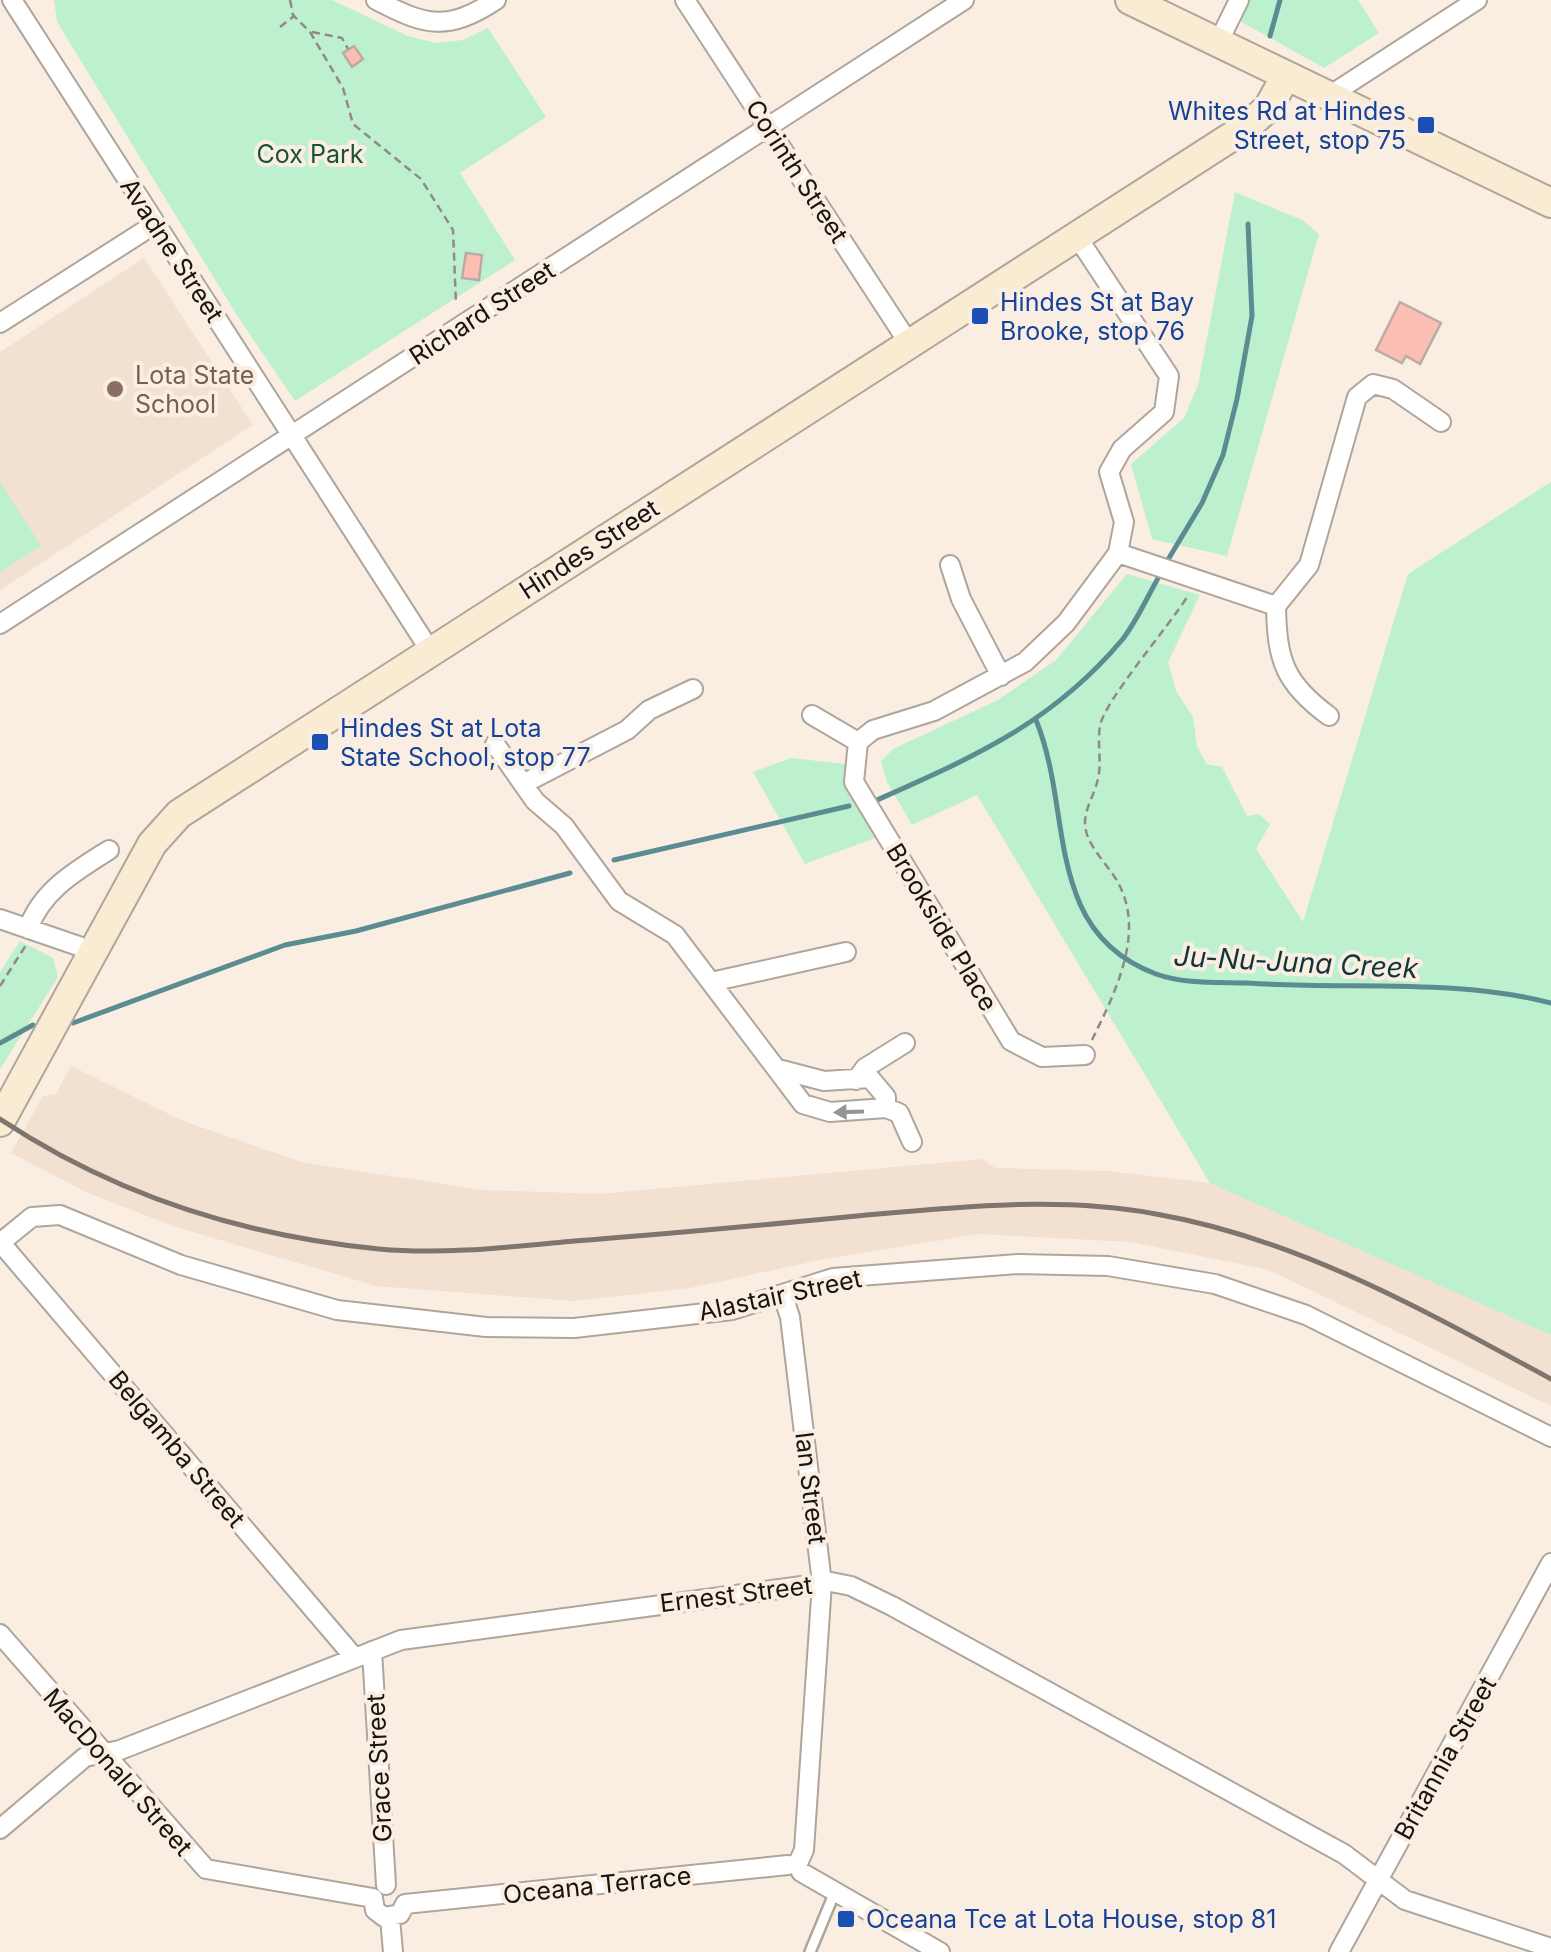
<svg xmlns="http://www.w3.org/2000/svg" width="1551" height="1952" font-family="Inter,sans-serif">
<rect width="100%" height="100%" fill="#faeee3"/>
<path fill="#f2e0d0" d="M144 258 253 425 0 590V352Z
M71 1066 183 1121 305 1163 483 1190 599 1194 982 1159 995 1168 1108 1171 1210 1183 1473 1293 1551 1334V1406L1269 1270 1131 1242 979 1234 820 1260 690 1288 574 1301 376 1286 176 1227 88 1193 11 1153 43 1096 56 1094Z"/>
<path fill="#bcf0ce" d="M54 0H332L408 36 436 43 463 40 488 28 546 117 460 173 515 260 295 401 238 317 57 22Z
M1249 0H1358L1379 33 1324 68 1238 20Z
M1235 192 1302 220 1319 234 1227 556 1152 539 1131 464 1184 418 1198 385Z
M0 482 41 546 0 572Z
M1551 482V1335L1210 1183 977 795 912 825 887 782 881 761 893 749 998 700 1056 660 1127 574 1200 595 1168 662 1176 691 1193 717 1197 746 1206 764 1222 767 1247 816 1259 814 1270 824 1256 849 1303 922 1408 574Z
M791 758 845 764 846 786 875 838 805 864 753 772Z
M20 941 53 958 58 977 0 1069V972Z"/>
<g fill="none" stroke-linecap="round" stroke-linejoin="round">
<path stroke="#5a8c92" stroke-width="5" d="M1270 36 1280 0
M1166 563 1202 503 1223 455 1237 399 1252 316 1248 224
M1036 720C1061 782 1055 846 1080 904 1095 938 1121 961 1156 974 1183 984 1218 982 1247 983 1346 990 1454 978 1551 1003
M877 800C974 757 1052 723 1122 640 1137 621 1148 595 1161 573
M614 860 849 806
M73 1023 285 945 356 931 570 873
M0 1043 33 1025"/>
</g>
<path fill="#fbbeb2" stroke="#bbaba7" stroke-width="2.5" d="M354 46 363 59 352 67 343 53Z
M466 253 482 255 479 280 462 278Z
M1400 302 1441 323 1420 364 1406 356 1402 363 1376 350Z"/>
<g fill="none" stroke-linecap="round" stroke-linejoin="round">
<defs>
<path id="lane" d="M810 1952 834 1894"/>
<path id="street" d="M12 0 431 652
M376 0C426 26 447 32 496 0
M685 0 908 342
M1218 43 1239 0
M1329 96 1477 0
M1076 235 1169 376 1164 412 1122 449 1109 472 1124 522 1118 553 1066 623 1025 662 934 711 873 730 858 742 854 782 1011 1041 1042 1057 1085 1055
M0 323 155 224
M1118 553 1276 606 1309 565 1357 397 1373 384 1393 389 1441 422
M950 565 961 599 1001 676
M1276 606C1277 660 1284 683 1329 716
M0 624 964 0
M812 715 858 742
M495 744 535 801 564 826 619 901 675 935 803 1104 830 1112 886 1108V1097L870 1078 824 1081 778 1069
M523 784 627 730 649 710 693 689
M0 919 93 951
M28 929C42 890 76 871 109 850
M711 982 846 952
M856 1080 865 1068 905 1043
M886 1108 899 1113 912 1142
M0 1242 354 1657
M0 1243 32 1217 60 1215 181 1265 337 1310 486 1327 574 1328 732 1310 833 1278 1018 1264 1108 1266 1215 1284 1306 1315 1551 1437
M783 1296 790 1317 822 1583 804 1850 799 1861
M0 1634 206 1869 373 1898
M372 1651 386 1885
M0 1829 85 1757 120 1750 401 1640 831 1582 851 1586 892 1606 1344 1854 1405 1900 1551 1948
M801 1872 940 1952
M373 1898 375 1910 384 1917 400 1914 405 1904
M405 1904 788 1865
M390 1918 393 1952
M1339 1952 1551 1563"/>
<path id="secondary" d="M1130 0 1551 203
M0 1122 152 844 179 814 1245 128 1268 108 1286 76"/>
</defs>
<use href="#lane" stroke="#b0a59b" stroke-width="14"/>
<use href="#street" stroke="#b0a59b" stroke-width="22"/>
<use href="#secondary" stroke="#b0a59b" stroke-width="32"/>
<path stroke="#928a82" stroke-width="2.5" stroke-dasharray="8 5" stroke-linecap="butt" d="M290 0 293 15 310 32 343 88 353 124 421 179 453 230 456 304
M280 27 294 16
M312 32 342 38 348 49
M0 986 26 945
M1092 1040C1117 989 1148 927 1114 876 1103 860 1085 842 1085 823 1085 808 1095 793 1098 779 1102 761 1097 743 1100 726 1104 701 1171 624 1189 594"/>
<use href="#lane" stroke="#fff" stroke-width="9"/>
<use href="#street" stroke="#fff" stroke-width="18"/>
<use href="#secondary" stroke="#faecd2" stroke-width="28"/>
<path stroke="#7d756e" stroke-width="5" d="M0 1119C115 1195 243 1236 379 1249 443 1255 510 1247 574 1241 668 1234 762 1225 857 1216 954 1207 1059 1196 1156 1214 1299 1239 1425 1311 1551 1379"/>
</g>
<defs><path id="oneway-solid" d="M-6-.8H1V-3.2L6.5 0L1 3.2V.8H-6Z" transform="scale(2.5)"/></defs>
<use fill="#979593" href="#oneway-solid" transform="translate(849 1112) rotate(178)"/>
<g fill="#1a4fb4" stroke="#faeee3" stroke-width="4">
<rect x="1416" y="115" width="20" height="20" rx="5"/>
<rect x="970" y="306" width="20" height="20" rx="5"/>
<rect x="310" y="732" width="20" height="20" rx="5"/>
<rect x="836" y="1909" width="20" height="20" rx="5"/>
</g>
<circle fill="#8d6e63" stroke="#faeee3" stroke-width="4" cx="115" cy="389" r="10"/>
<g text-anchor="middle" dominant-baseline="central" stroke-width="8" stroke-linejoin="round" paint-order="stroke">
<g font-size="25" fill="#164399" stroke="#faeee3" text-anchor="start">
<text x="1406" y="111" text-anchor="end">Whites Rd at Hindes<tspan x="1406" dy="29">Street, stop 75</tspan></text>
<text x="1000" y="302">Hindes St at Bay<tspan x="1000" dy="29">Brooke, stop 76</tspan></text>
<text x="340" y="728">Hindes St at Lota<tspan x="340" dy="29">State School, stop 77</tspan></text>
<text x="866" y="1919">Oceana Tce at Lota House, stop 81</text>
</g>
<g font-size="25" fill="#185434" stroke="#faeee3">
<text x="310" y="154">Cox Park</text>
</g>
<g font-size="25" fill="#181410" stroke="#faeee3">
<text transform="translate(797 171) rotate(57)">Corinth Street</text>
<text transform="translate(172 250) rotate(57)">Avadne Street</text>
<text transform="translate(482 313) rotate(-33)">Richard Street</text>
<text transform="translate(589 549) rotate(-33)">Hindes Street</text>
<text transform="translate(942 927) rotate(59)">Brookside Place</text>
<text transform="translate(780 1295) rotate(-12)">Alastair Street</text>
<text transform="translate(177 1449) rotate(50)">Belgamba Street</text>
<text transform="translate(811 1488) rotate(83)">Ian Street</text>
<text transform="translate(736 1594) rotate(-7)">Ernest Street</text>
<text transform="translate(1445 1758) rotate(-61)">Britannia Street</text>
<text transform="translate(379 1768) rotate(-93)">Grace Street</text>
<text transform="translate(118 1772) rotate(49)">MacDonald Street</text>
<text transform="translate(597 1885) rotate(-6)">Oceana Terrace</text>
</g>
<g font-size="25" fill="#785e54" stroke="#faeee3" text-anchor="start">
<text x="135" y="375">Lota State<tspan x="135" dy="29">School</tspan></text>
</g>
<g font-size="28" font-style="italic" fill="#113539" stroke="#faeee3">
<text transform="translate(1296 962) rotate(3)">Ju-Nu-Juna Creek</text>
</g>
</g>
</svg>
